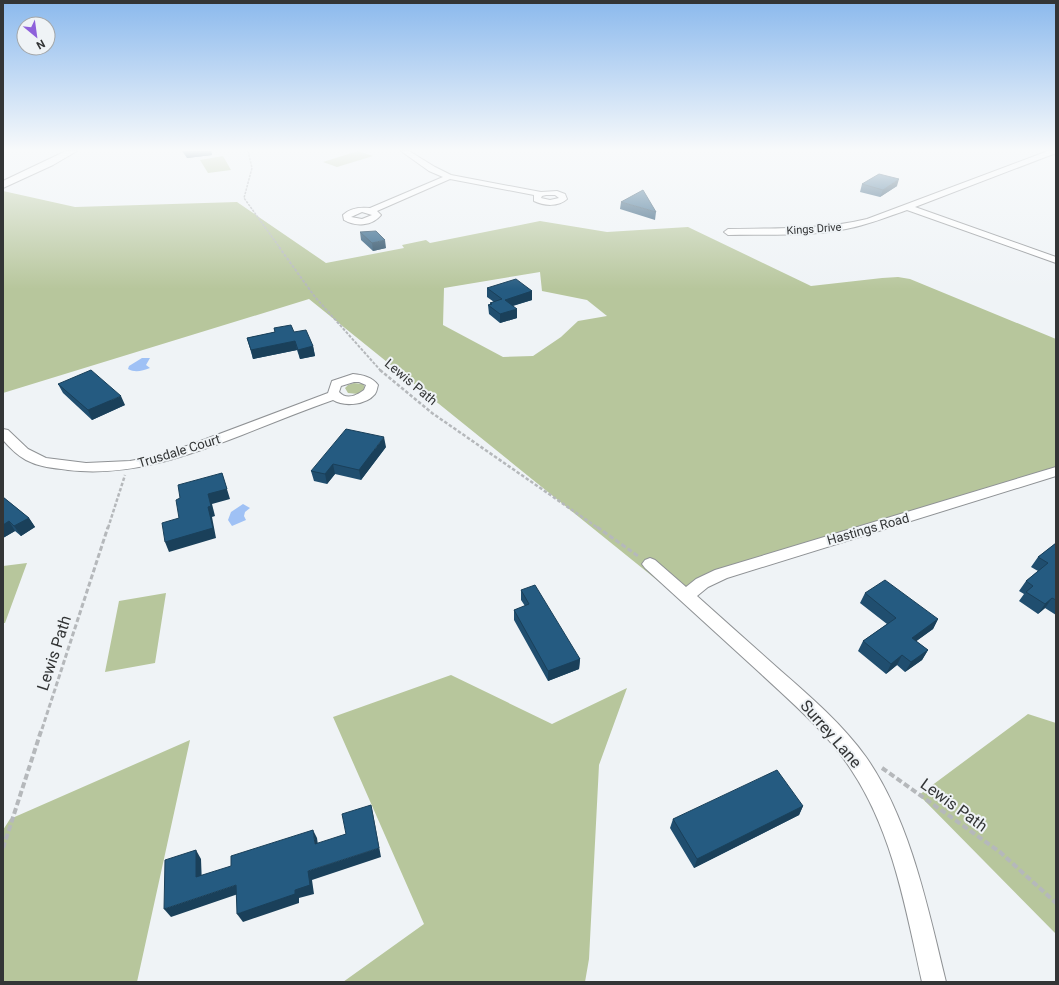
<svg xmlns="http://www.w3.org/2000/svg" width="1059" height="985" font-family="Roboto,sans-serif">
<rect width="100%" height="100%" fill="#eff3f6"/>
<path fill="#b7c69c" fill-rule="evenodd" d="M358 151 373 156 337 167 323 162Z
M223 156 231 170 208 173 200 160Z
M3 191 75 207 237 202 326 263 404 248 402 245 426 240 430 243 540 221 607 232 688 227 811 286 882 278 898 277 910 279 1056 339V471L771 557 678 597 309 299 3 393ZM540 272 542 291 587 300 607 316 578 321 561 337 533 356 503 357 443 325 444 288Z
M354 383 363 384 366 389 358 394 348 393 345 388 348 385Z
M27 563 5 623H3V566Z
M166 593 155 663 105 672 119 601Z
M451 675 552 724 627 688 599 765 589 959 585 982H343L424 924 333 717Z
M1028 714 1056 723V934L919 795Z
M190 740 137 982H3V830L10 819Z"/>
<path fill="#9fc1f5" d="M142 358H150L146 365 150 368C142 371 135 373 128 369L129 366Z
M243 504 250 508 245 512 244 516 246 520 232 526 228 520 231 512Z"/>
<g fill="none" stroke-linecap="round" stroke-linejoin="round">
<defs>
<path id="minor" d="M401 151H409L435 167 451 175 541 192 557 191 565 194 567 199C558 207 544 206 534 201V195L450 179 377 211 381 215C372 226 356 227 344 220L343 215C350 208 361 207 370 208L443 177 429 171ZM546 195H555L559 198 550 200 541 198 542 196ZM362 212 372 215 362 219 351 217Z
M1048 151H1056V153L915 207 1056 257V263L907 210C887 217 867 225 846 229 808 237 767 234 728 235L724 232 728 229C775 228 822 230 867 219Z
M353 374C363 375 372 377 378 385 377 388 377 391 375 394 366 405 344 407 333 400 302 411 272 423 242 435 185 457 129 477 68 470 54 468 39 467 26 460 17 455 10 448 3 440V429L8 430 28 449 46 458 86 463 130 461 152 457 190 445 328 393 332 381ZM354 382H359L366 385 364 390C356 396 346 400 339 392L341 386Z
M1056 467V476L727 578 708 587 697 596C725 621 753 646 781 671 811 697 843 725 866 757 910 820 928 908 946 982H922C906 910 893 833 852 771 828 733 791 702 759 672 721 637 683 603 645 568L642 564 645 560 650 558 655 560 686 587 696 579 715 570Z"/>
<path id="tertiary" d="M66 151H77L53 165 3 188V181Z
M1048 151H1056V155Z"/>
</defs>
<use href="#minor" stroke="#8f9295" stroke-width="2"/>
<use href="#tertiary" stroke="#8f9295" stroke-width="2"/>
<path stroke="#b5b8bb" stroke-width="1.5" stroke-dasharray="2.5 1" stroke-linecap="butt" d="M248 151 252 168 244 198 280 248"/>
<path stroke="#b5b8bb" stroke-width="2" stroke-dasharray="3 1.5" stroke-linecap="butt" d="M279 247 315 297 381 371"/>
<path stroke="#b5b8bb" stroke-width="2.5" stroke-dasharray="3.5 2" stroke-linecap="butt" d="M380 370 432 413 598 528
M108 528 125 475"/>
<path stroke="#b5b8bb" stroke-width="3" stroke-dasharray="5 2.5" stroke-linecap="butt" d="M597 527 638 556
M42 729 108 527"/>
<path stroke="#b5b8bb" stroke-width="4" stroke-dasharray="6 3" stroke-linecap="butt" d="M882 768 1000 852 1056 903
M3 848 42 728"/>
<use href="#minor" fill="#fff" fill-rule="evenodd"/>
<use href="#tertiary" fill="#fff" fill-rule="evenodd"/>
</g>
<path fill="#204e6f" d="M182 151H211L212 155 187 158Z
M862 184 897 186 880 197 860 192Z
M621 202 656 212 655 220 620 209Z
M360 232 386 248 373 251 361 240Z
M487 288 532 291V300L513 306 517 318 500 323 489 314 488 305 490 304V303L494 302 487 297Z
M274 328 294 332 313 346 315 356 300 359 297 350 253 359 247 338 275 332Z
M58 384 125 405 92 420 63 393Z
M386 447 361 480 335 474 327 484 314 481 311 471Z
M3 497 29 518 35 527 21 536 15 531 3 538Z
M1056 543V615L1045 608 1038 614 1019 601 1024 594 1019 591 1026 581 1038 571 1031 567 1038 557Z
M521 590 580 659 579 669 548 681 514 620V610L525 606 521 600Z
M865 593 938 619 933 629 916 641 928 650 922 660 905 672 897 665 886 674 858 651 863 641 887 624 860 603Z
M803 806 799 815 694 868 670 828 673 819Z"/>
<path fill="#1a405a" d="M185 151H211L212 155 187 158Z
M899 179 897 186 880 197 883 190Z
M385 240 386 248 373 251 372 243Z
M532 291V300L505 308V300Z
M517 309V318L500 323V314Z
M295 341 297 350 253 359 251 350Z
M313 346 315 356 300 359 298 350Z
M121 396 125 405 92 420 88 410Z
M384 437 386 447 361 480 359 470Z
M333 464 335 474 327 484 325 474Z
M222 473 230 499 212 504 215 516 212 517 216 538 169 552 165 542 208 507V494Z
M29 518 35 527 21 536 14 526Z
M9 521 15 531 3 538V525Z
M1052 598 1045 608 1038 614 1045 604Z
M938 619 933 629 907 648 912 638Z
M928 650 922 660 905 672 911 662Z
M902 655 897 665 886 674 891 664Z
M580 659 579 669 548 681V671Z
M371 805 373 814 381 857 312 880 314 894 299 898V903L243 922 237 914 295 890 308 871 379 848Z
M803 806 799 815 694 868 697 859Z
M313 830 317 838 319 852 315 844Z
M196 850 201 859 202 885 196 877Z
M236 885 241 893 171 917 164 909Z"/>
<path fill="#255b81" stroke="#1a405a" d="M879 174 899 179 883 190 862 184Z
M643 190 656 212 621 202Z
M376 231 385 240 372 243 360 232Z
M516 279 532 291 505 300 517 309 500 314 488 305 492 304 490 303 502 299 487 288Z
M291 325 294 332 306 330 313 346 298 350 295 341 251 350 247 338 275 332 274 328Z
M91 370 121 396 88 410 58 384Z
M346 429 384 437 359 470 333 464 325 474 311 471Z
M222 473 227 489 208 494 211 506 208 507 213 528 165 542 162 523 179 518 176 500 180 498 178 485Z
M3 497 29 518 14 526 9 521 3 525Z
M1056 543V600L1052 598 1045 604 1026 592 1033 586 1026 581 1048 563 1038 557Z
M885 580 938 619 912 638 928 650 911 662 902 655 891 664 863 641 896 618 865 593Z
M535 585 580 659 548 671 514 610 529 604 521 590Z
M777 770 803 806 697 859 673 819Z
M371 805 379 848 308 871 310 885 295 890V894L237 914 236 885 164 909 165 860 196 850V877L231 866V856L313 830 315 844 346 834 342 814Z"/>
<linearGradient id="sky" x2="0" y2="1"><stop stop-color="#8bb9ed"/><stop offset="0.52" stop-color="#f8fafb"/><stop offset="1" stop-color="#f8fafb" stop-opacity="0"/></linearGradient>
<rect width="1059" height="289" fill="url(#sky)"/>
<g text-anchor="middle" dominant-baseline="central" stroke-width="4" stroke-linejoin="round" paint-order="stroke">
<g font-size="11" fill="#333536" stroke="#eff3f6">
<text transform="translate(814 229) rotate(-4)">Kings Drive</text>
</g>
<g font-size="13" fill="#333536" stroke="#eff3f6">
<text transform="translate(411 382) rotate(40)">Lewis Path</text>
<text transform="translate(179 451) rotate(-17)">Trusdale Court</text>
<text transform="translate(868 529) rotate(-16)">Hastings Road</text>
</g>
<g font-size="16" fill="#333536" stroke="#eff3f6">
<text transform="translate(54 653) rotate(-72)">Lewis Path</text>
<text transform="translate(831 734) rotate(49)">Surrey Lane</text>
<text transform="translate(954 805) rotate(36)">Lewis Path</text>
</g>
</g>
<rect width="1059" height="985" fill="none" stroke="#333536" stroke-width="8"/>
<g transform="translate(36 36) rotate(151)"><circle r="19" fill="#eff3f6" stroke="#a4a7a9"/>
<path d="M0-3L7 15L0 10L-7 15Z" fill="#8e61db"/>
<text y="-6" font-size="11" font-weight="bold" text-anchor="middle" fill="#333536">N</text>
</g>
</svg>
